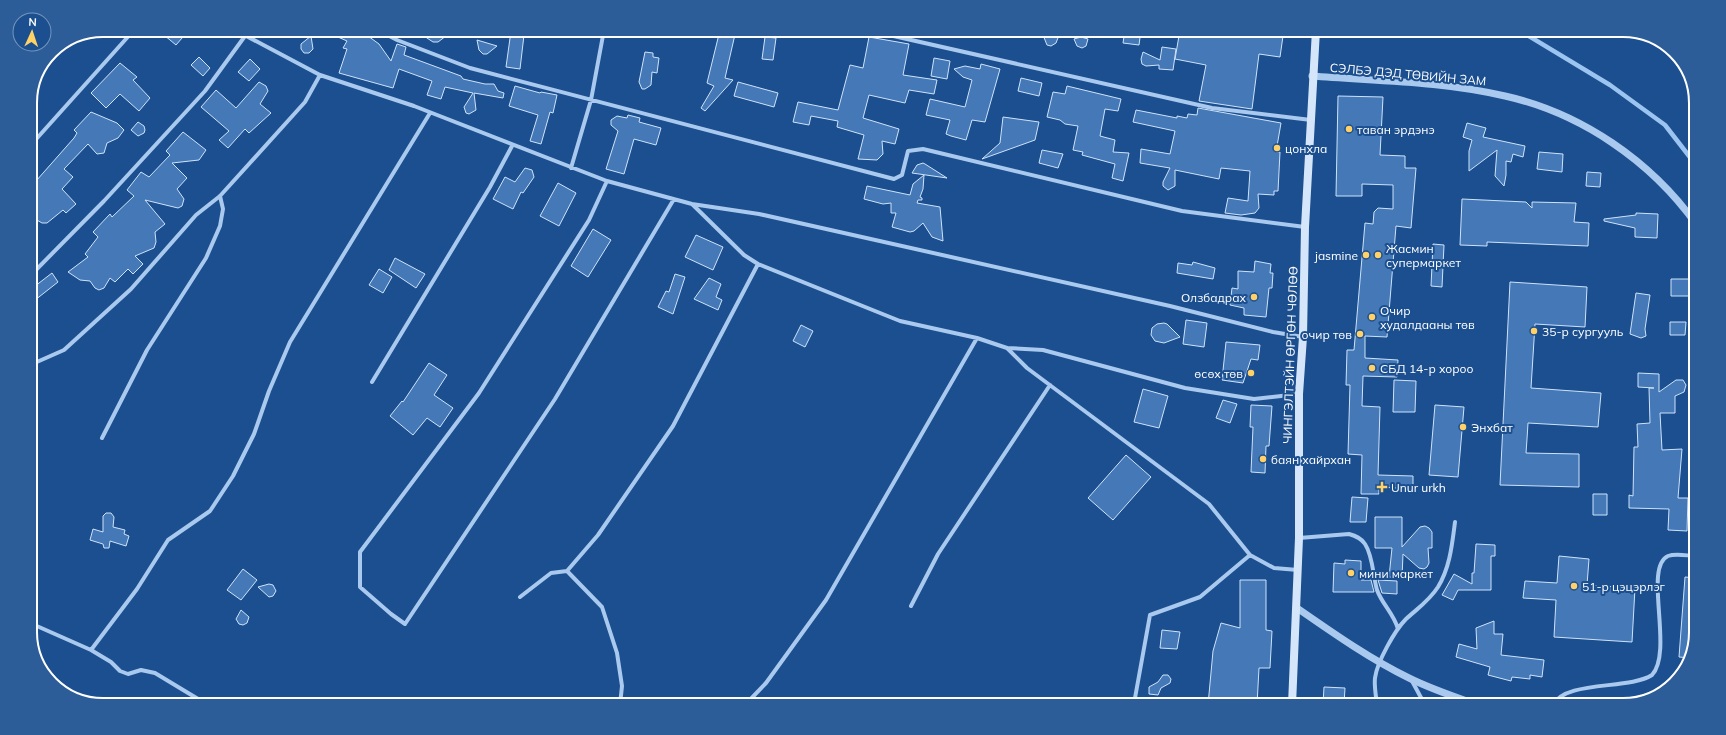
<svg xmlns="http://www.w3.org/2000/svg" width="1726" height="735" font-family="Mulish,sans-serif">
<rect width="100%" height="100%" fill="#1b4f8f"/>
<g fill="none" stroke-linecap="round" stroke-linejoin="round">
<path stroke="#9cc4f0" stroke-width="4.5" d="M1519 30 1610 85 1665 125 1696 165"/>
</g>
<path fill="#4478b7" stroke="#cfe3fa" d="M158 30H189L176 45Z
M322 30H370L368 36 379 44 391 61 397 44 406 47 404 55 461 76 463 79 485 84H494L498 91 504 93 503 98 474 93 476 110 469 114 466 113 464 107 473 93 445 87 441 99 427 95 432 81 399 69 393 88 339 73 347 49 343 48 347 41Z
M433 30H438L450 33 438 42H433L424 36Z
M720 30H736L725 78 733 80 705 111 701 108 714 86 707 83Z
M1041 30H1061L1056 43 1051 46 1047 45Z
M1125 30H1141L1139 45 1123 43Z
M1180 30H1279L1278 36H1283L1280 57 1259 54 1252 109 1199 101 1206 65 1175 59Z
M511 31 524 35 520 69 506 67Z
M311 36 313 49 309 53H304L301 49V44Z
M765 37 776 38 773 60 762 59Z
M869 37 909 44 903 75 937 80 934 94 909 90 905 103 869 95 863 118 899 129 895 144 882 141 883 154 877 160 858 159 864 135 837 127 838 121 811 116 809 125 793 122 798 102 838 110 850 65 863 68Z
M1081 37 1088 39 1086 46 1082 48 1077 46 1074 39Z
M477 40 497 46 487 54H483L479 50Z
M1162 47 1176 49 1173 70 1159 69V65L1146 66 1142 64 1141 59 1143 52 1160 60Z
M645 52 653 53V57L659 58 657 73 652 72 651 85 645 89H642L639 82Z
M199 57 210 68 203 76 191 65Z
M934 58 950 61 947 79 931 76Z
M250 59 260 69 249 81 238 72Z
M120 63 137 77 133 80 150 98 139 111 120 94 106 108 91 93Z
M981 64 1000 69 985 122 972 120 966 140 951 136 946 134 950 120 926 115 930 99 965 107 972 80 963 77 954 69 965 66 980 69Z
M1021 78 1042 83 1039 96 1018 91Z
M259 82 266 86 268 91 260 104 271 113 249 133 245 129 228 148 219 140 229 131 201 107 216 90 236 108Z
M738 82 778 93 774 107 734 96Z
M515 86 540 93 541 92 557 95 553 113 550 112 541 144 530 141 538 115 509 106Z
M1067 86 1121 99 1118 111 1105 109 1100 136 1115 140 1113 152 1129 153 1123 181 1112 178 1115 164 1082 155 1083 152 1073 150 1078 126 1065 124 1060 120 1047 117 1053 92 1065 94Z
M1338 96 1383 97 1380 155 1405 156V168H1416L1411 228 1396 226 1387 337 1365 336V358L1398 360 1397 377 1363 376 1362 406 1380 407 1378 475 1413 476V489L1379 487V494H1361L1362 455 1348 454 1350 385H1346L1347 350H1354L1365 223 1373 224 1374 212 1378 208 1393 209V185L1362 184V196H1336Z
M1198 108 1281 123 1276 152H1280L1278 191H1274V195L1258 194 1259 208 1255 213 1241 215 1225 213 1228 198 1248 201 1250 171 1221 168 1219 179 1175 170V186L1168 190 1163 186V182L1170 168 1140 163 1141 149 1170 154 1175 131 1133 122 1136 110 1177 118V116L1187 118 1188 114 1197 115Z
M91 112 117 123 124 130 118 138 107 143 104 153 97 154 88 144 64 169 73 177 62 189 76 204 66 213 63 210 47 223H42L30 216V175L36 181 74 138 77 133 74 130Z
M628 115 640 118 639 122 661 128 656 145 634 139 624 174 606 169 618 131 611 125V120L617 116 627 118Z
M1003 117 1039 122 1035 140 982 159 1000 143Z
M138 122 144 126 145 130 144 133 138 136 131 130Z
M1467 123 1486 128 1483 137 1525 146 1523 157 1513 154 1511 162 1506 161V175L1504 186 1495 176 1497 150 1469 171V151L1472 140 1463 137Z
M183 132 206 150 199 160 172 163 187 178 177 189 184 199 182 206 178 208 145 200 165 224 155 232 156 242 154 248 135 256 143 264 133 274 128 269 115 282 110 278 104 288 99 290 95 288 90 281 80 280 68 272 88 257 85 254 98 237 93 232 110 214 112 217 134 196 127 190 141 172 149 177 170 155 166 151Z
M1042 150 1063 154 1058 168 1039 163Z
M1539 152 1563 154 1562 172 1537 169Z
M923 163 925 164 947 178 912 173 917 165Z
M525 168 532 170 534 177 523 193 521 192 513 209 493 199 505 177 515 182Z
M1587 172 1601 173 1600 187 1586 186Z
M924 175 923 189 920 197 922 198V200H918L917 203 940 207 943 241 932 237 923 223 914 231 910 232 892 227 896 213H891V203L883 204 864 199 867 186 910 195 913 184Z
M558 183 576 193 559 226 540 216Z
M1462 199 1526 202 1532 208V202L1576 203 1574 222 1589 223 1588 246 1487 242V246L1460 245Z
M1636 213 1658 214 1657 238 1635 237V228L1604 221V219L1636 215Z
M593 229 611 240 588 277 571 266Z
M696 235 723 247 713 270 685 257Z
M1433 244 1444 245 1442 287 1431 286Z
M395 258 425 274 416 288 389 270Z
M1255 261 1271 264 1270 273H1273L1272 288H1269L1266 317 1244 315V308L1230 305 1232 288 1238 289V271L1254 272Z
M1193 262 1215 268 1213 279 1177 273 1178 263 1192 265Z
M379 269 392 277 383 293 369 285Z
M52 273 58 282 30 304V290Z
M675 274 685 277 673 314 658 307 666 291 669 292Z
M709 278 721 284 716 297 722 300 718 310 694 299Z
M1671 279H1696V296H1671Z
M1510 282 1587 287 1585 327 1535 324 1531 388 1601 393 1598 427 1528 423 1527 439 1526 453 1579 454V487L1500 485Z
M1636 293 1650 295 1645 329 1646 336 1641 338 1630 334Z
M1186 320 1207 323 1204 347 1183 344Z
M1670 322H1686L1685 335H1670Z
M1164 323 1167 324 1180 337 1164 343 1155 341 1151 335 1152 328 1157 324Z
M801 325 813 331 805 347 793 341Z
M1226 342 1260 345 1258 360 1251 359 1243 383 1222 380Z
M429 363 447 375 434 395 453 408 440 427 427 418 413 435 390 416 402 401 403 402Z
M1638 373 1659 374V392L1676 380H1683L1686 385 1684 392 1675 396V413H1660L1662 450 1682 449 1678 498H1688L1687 531 1668 530 1669 509 1629 508V495L1633 496 1634 447H1638L1637 424 1650 423 1649 388H1654L1638 387Z
M1394 380 1416 381 1415 412H1393Z
M1143 389 1168 396 1159 428 1134 422Z
M1223 400 1237 404 1230 423 1216 418Z
M1251 405 1272 406 1269 446H1266L1265 473 1251 472 1253 427H1250Z
M1435 405 1464 407 1458 477 1429 475Z
M1126 455 1151 477 1113 520 1088 498Z
M1593 494H1607V515H1593Z
M1352 497 1368 498 1366 522H1350Z
M106 513H111L114 517 113 527 125 530 124 534 129 536 126 546 110 541 109 548H104L103 544 90 540 93 529 103 532V516Z
M1375 517H1402V547L1420 527 1425 526 1429 528 1432 532V548H1428L1429 563 1427 567 1424 569 1419 568 1403 554 1402 578 1389 577 1392 548H1375Z
M1476 544 1495 545V556H1491V590H1458L1453 600 1442 595 1454 574 1472 584V573H1474Z
M1559 556 1589 559 1587 585 1635 588 1632 642 1554 637 1556 600 1523 598 1525 581 1557 583Z
M1345 560 1361 561V580H1371L1374 592H1333L1334 563 1345 564Z
M243 569 257 580 241 600 227 590Z
M1685 577 1696 578V632L1691 658 1679 657Z
M1240 580H1266V630L1272 631 1270 668H1259L1257 705H1208L1213 651 1221 623 1240 628Z
M1378 580 1397 581V594L1382 593Z
M269 584 273 585 276 591 273 596 269 597 258 587Z
M241 610 249 617 247 623 243 625 239 624 236 619Z
M1494 621V634H1503L1501 655 1544 660 1542 677 1530 675V679L1512 677 1511 681 1488 675 1490 667 1456 657 1459 644 1477 649 1476 628Z
M1162 630 1180 632 1177 649 1160 648Z
M1163 675H1168L1171 679 1170 683 1161 688 1158 695 1149 694V687L1158 682Z
M1324 687 1345 688 1344 704H1323Z"/>
<g fill="none" stroke-linecap="round" stroke-linejoin="round">
<path stroke="#a9c9ee" stroke-width="4" d="M235 30 320 75 414 106 607 181 692 204 759 214 1170 306 1273 332 1303 337
M378 30 397 40 470 68 894 179 902 175 908 151 923 149 1182 211 1305 227
M867 30 1212 108 1311 120
M30 146 134 30
M571 168 591 100 604 30
M607 181 589 220 479 393 360 552V587L391 614 405 624 555 399 674 199
M692 204 744 255 758 264 900 321 977 338 1007 348 1027 368 1209 504 1250 555 1274 568 1298 570
M30 276 104 201 205 91 245 36
M1007 348 1043 350 1185 388 1254 399 1299 394
M30 365 64 350 131 289 196 215 220 196 305 102 320 75
M372 382 490 187 512 146
M102 438 147 350 206 258 220 226 223 209 220 196
M1299 538 1349 534C1356 536 1361 538 1365 544 1373 556 1373 576 1377 590 1382 604 1394 614 1398 629
M520 597 551 573 567 571
M911 606 938 554 1050 385
M30 623 91 650 111 662 120 671 128 674 141 670 155 673 208 705
M91 650 137 589 168 540 210 511 233 476 254 434 269 391 290 342 430 113
M1412 681 1425 705
M620 705 622 686 617 653 602 607 567 571 598 535 673 426 758 264
M745 705 766 683 826 600 977 338
M1120 705 1135 698 1150 615 1200 597 1250 555
M1377 705C1376 696 1374 686 1375 678 1377 662 1395 630 1406 619 1418 608 1429 601 1438 587 1450 567 1452 545 1455 522
M1553 705C1565 680 1629 690 1652 675 1674 651 1643 567 1668 556 1676 553 1688 556 1696 556"/>
<path stroke="#a9c9ee" stroke-width="7" d="M1312 76C1376 81 1442 81 1505 96 1581 113 1651 161 1696 224
M1297 608C1333 633 1370 659 1409 678 1431 689 1455 697 1478 705"/>
<path stroke="#d6e6fa" stroke-width="8" d="M1292 705 1299 538V394L1303 337 1305 227 1316 30"/>
</g>
<g fill="#ffd166" stroke="#1b4f8f" stroke-width="1.5">
<circle cx="1349" cy="129" r="4"/>
<circle cx="1277" cy="148" r="4"/>
<circle cx="1366" cy="255" r="4"/>
<circle cx="1378" cy="255" r="4"/>
<circle cx="1254" cy="297" r="4"/>
<circle cx="1372" cy="317" r="4"/>
<circle cx="1534" cy="331" r="4"/>
<circle cx="1360" cy="334" r="4"/>
<circle cx="1372" cy="368" r="4"/>
<circle cx="1251" cy="373" r="4"/>
<circle cx="1463" cy="427" r="4"/>
<circle cx="1263" cy="459" r="4"/>
<path d="M1380 481h4v4h4v4h-4v4h-4v-4h-4v-4h4z"/>
<circle cx="1351" cy="573" r="4"/>
<circle cx="1574" cy="586" r="4"/>
</g>
<g text-anchor="middle" dominant-baseline="central" stroke-width="4" stroke-linejoin="round" paint-order="stroke">
<g font-size="12" fill="#fff" stroke="#1b4f8f">
<text transform="translate(1408 74) rotate(5)">СЭЛБЭ ДЭД ТӨВИЙН ЗАМ</text>
<text transform="translate(1290 355) rotate(-88)">ЧИНГЭЛТЭЙН ӨРГӨН ЧӨЛӨӨ</text>
</g>
<g font-size="12" fill="#fff" stroke="#1b4f8f" text-anchor="start">
<text x="1357" y="129">таван эрдэнэ</text>
<text x="1285" y="148">цонхла</text>
<text x="1386" y="248">Жасмин<tspan x="1386" dy="14">супермаркет</tspan></text>
<text x="1358" y="255" text-anchor="end">jasmine</text>
<text x="1246" y="297" text-anchor="end">Олзбадрах</text>
<text x="1380" y="310">Очир<tspan x="1380" dy="14">худалдааны төв</tspan></text>
<text x="1542" y="331">35-р сургууль</text>
<text x="1352" y="334" text-anchor="end">очир төв</text>
<text x="1380" y="368">СБД 14-р хороо</text>
<text x="1243" y="373" text-anchor="end">өсөх төв</text>
<text x="1471" y="427">Энхбат</text>
<text x="1271" y="459">баян хайрхан</text>
<text x="1391" y="487">Unur urkh</text>
<text x="1359" y="573">мини маркет</text>
<text x="1582" y="586">51-р цэцэрлэг</text>
</g>
</g>
<path d="M0 0H1726V735H0ZM103 37H1623A66 66 0 0 1 1689 103V632A66 66 0 0 1 1623 698H103A66 66 0 0 1 37 632V103A66 66 0 0 1 103 37Z" fill="#2d5d98" fill-rule="evenodd"/>
<path fill="none" stroke="#fff" stroke-width="2" d="M103 37H1623A66 66 0 0 1 1689 103V632A66 66 0 0 1 1623 698H103A66 66 0 0 1 37 632V103A66 66 0 0 1 103 37Z"/>
<g transform="translate(32 32) rotate(3)"><circle r="19" fill="#1b4f8f" stroke="#7695bc"/>
<path d="M0-3L7 15L0 10L-7 15Z" fill="#ffd166"/>
<text y="-6" font-size="11" font-weight="bold" text-anchor="middle" fill="#ffffff">N</text>
</g>
</svg>
